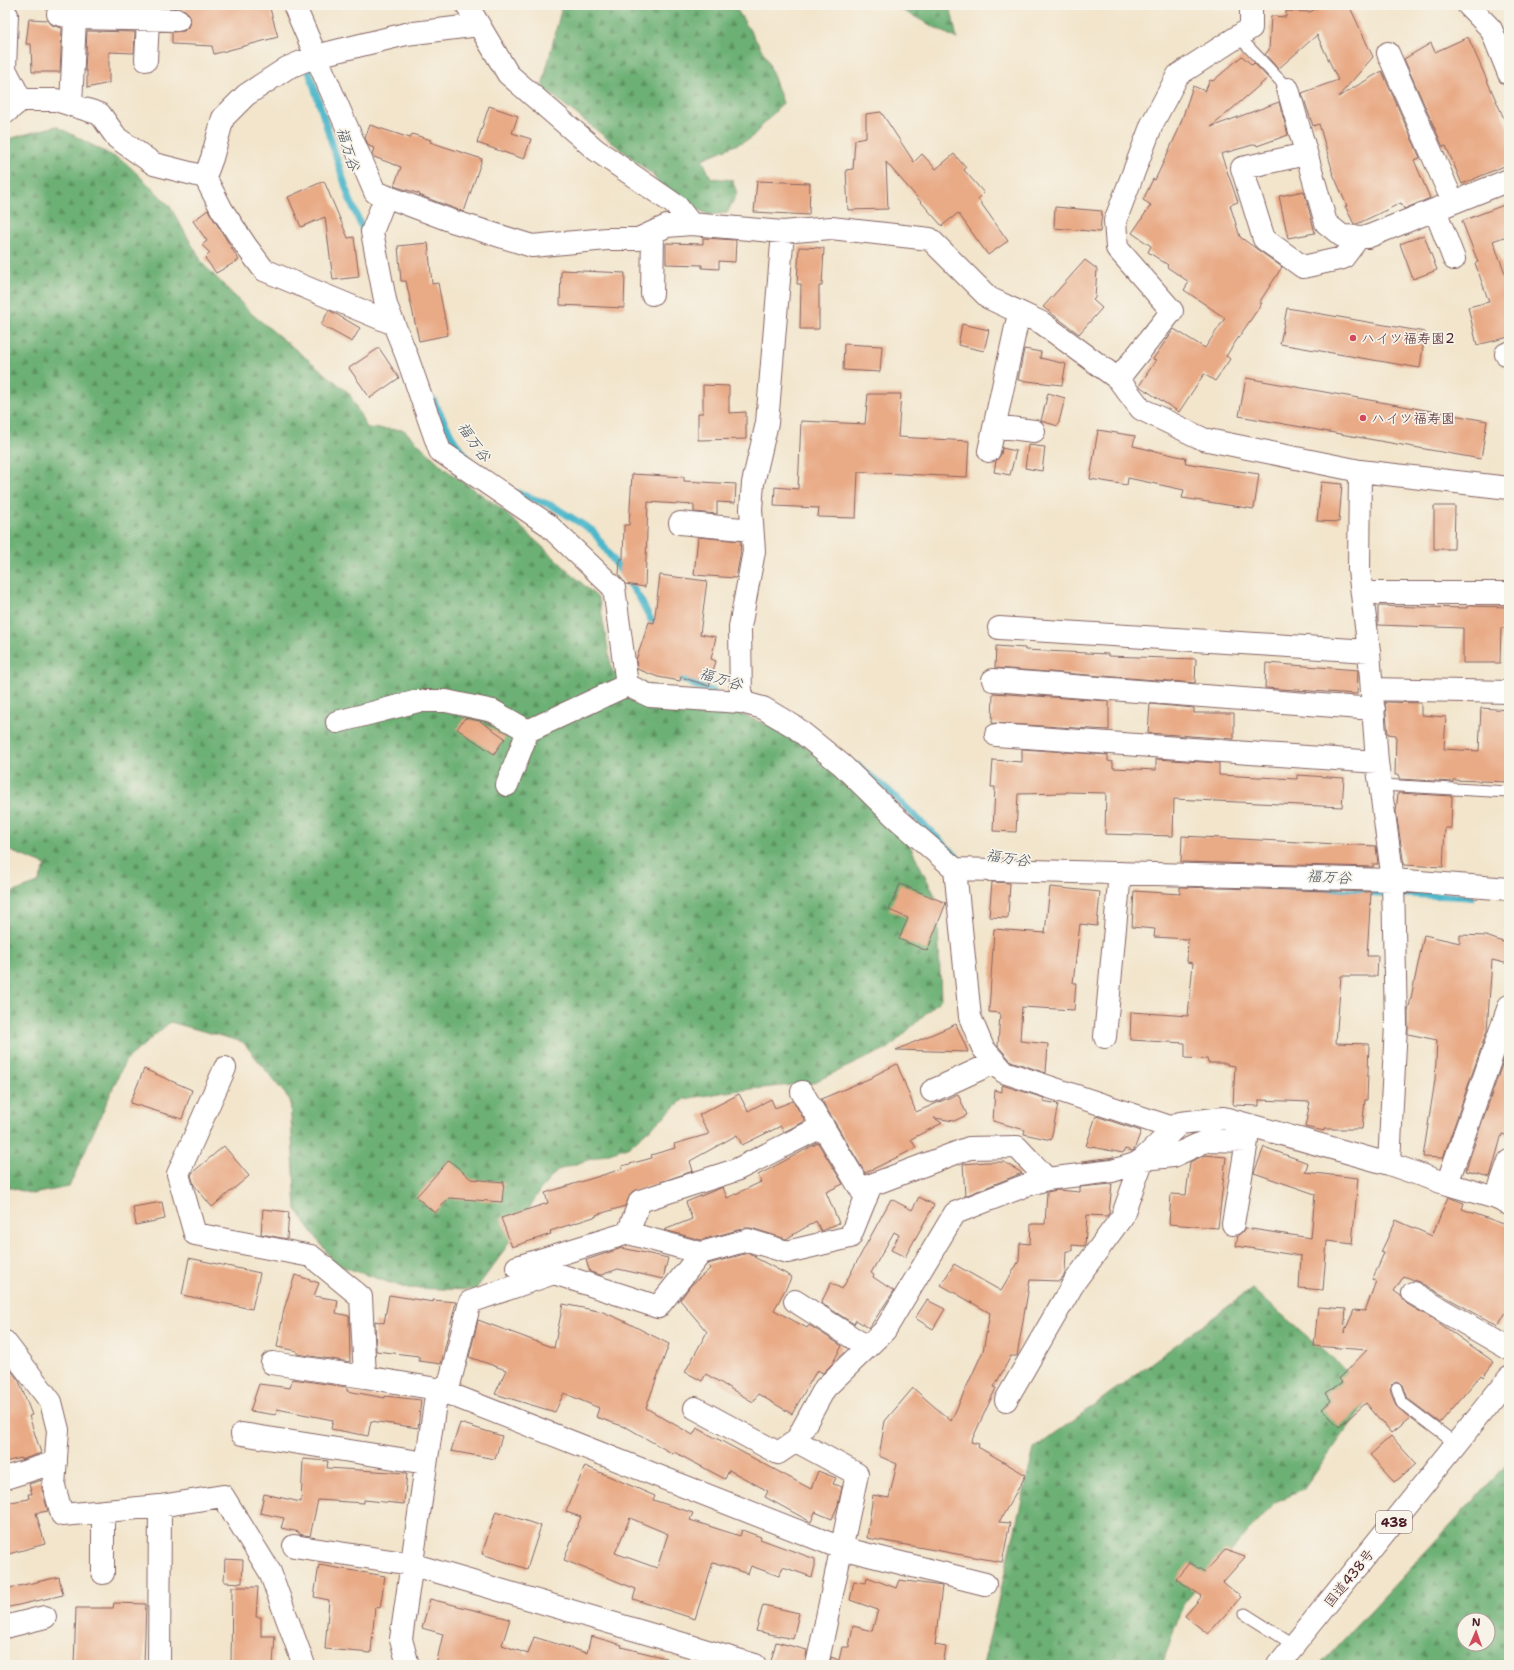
<svg xmlns="http://www.w3.org/2000/svg" width="1514" height="1670" font-family="'Shantell Sans','Klee One',sans-serif">
<defs>
<pattern id="forest-firs" width="22" height="20" patternUnits="userSpaceOnUse"><rect width="22" height="20" fill="#6cb074"/><path d="M5 1l3.5 6h-7zM16 11l3.5 6h-7z" fill="#5b8f5f"/></pattern>
</defs>
<rect width="100%" height="100%" fill="#f7f3e8"/>
<filter id="ink" filterUnits="userSpaceOnUse"><feTurbulence type="fractalNoise" baseFrequency=".025" numOctaves="2"/><feDisplacementMap in="SourceGraphic" scale="8" xChannelSelector="R" yChannelSelector="G"/><feConvolveMatrix kernelMatrix="1 2 1 2 8 2 1 2 1" color-interpolation-filters="sRGB"/></filter>
<filter id="wash" filterUnits="userSpaceOnUse"><feTurbulence type="fractalNoise" baseFrequency=".012" numOctaves="4" result="noise"/><feDisplacementMap in="SourceGraphic" scale="16" xChannelSelector="R" yChannelSelector="G"/><feGaussianBlur stdDeviation="0.9" result="paint"/><feColorMatrix in="noise" values="0 0 0 0 0 0 0 0 0 0 0 0 0 0 0 0 0 1.4 0 .05"/><feComposite in="paint" operator="in"/></filter>
<g filter="url(#wash)">
<rect width="100%" height="100%" fill="#f2e5cc"/>
<path fill="url(#forest-firs)" stroke="#5b6850" fill-rule="evenodd" d="M559 5H734L767 58 783 103 750 139 702 159 711 178 732 180 737 193 727 213 709 215 665 192 652 174 542 87 561 10Z
M896 5H950L957 39 900 9Z
M56 126 126 163 169 205 203 264 253 315 349 393 367 428 404 430 446 470 498 506 599 599 612 671 683 698 727 708 791 735 852 782 906 838 937 900 941 999 890 1047 812 1083 732 1091 684 1099 630 1146 558 1170 540 1190 501 1255 475 1290 405 1288 335 1264 296 1209 290 1100 243 1042 170 1022 125 1061 69 1187 32 1194 5 1186V895L38 883 46 865 5 849V140Z
M1252 1289 1373 1393 1303 1490 1275 1502 1183 1604 1162 1665H983L1034 1449Z
M1509 1462V1665H1320ZM1464 1620H1488V1644H1464Z"/>
<g fill="none" stroke-linecap="round" stroke-linejoin="round">
<path stroke="#4eb7cb" stroke-width="7" d="M306 62 349 197 365 235
M433 400 455 442 470 461
M518 493 553 506 593 531 639 597 651 620 654 632
M673 674 696 686 713 691
M857 765 887 789 958 858
M1267 888 1472 897"/>
</g>
<g id="blocks">
<path fill="#e9aa86" fill-rule="evenodd" d="M172 5H269L278 37 214 54 212 46 172 44V32L184 31 189 26 190 20 189 14 185 10 172 7Z
M1322 5H1349L1373 57 1338 97 1382 71 1420 158 1414 160 1430 198 1404 209 1401 203 1357 224H1354L1345 206H1347L1331 169H1332L1319 124 1313 126 1302 93 1338 80 1317 35 1278 69 1265 54 1269 50 1271 16 1286 17V11L1310 12Z
M29 19 48 20 52 25 62 28 60 72H32L31 44H26Z
M87 31 135 32 134 53 109 52V83L87 88V71H85Z
M1468 37 1509 130V164L1462 184 1446 146 1443 147 1404 59 1431 43 1435 52Z
M1242 56 1252 65 1254 63 1268 78 1211 127 1279 102 1288 135 1257 146 1256 144 1221 154 1238 202 1230 205 1240 237 1282 267 1259 303H1262L1226 356 1230 359 1215 381 1204 374 1179 412 1139 386 1156 360 1153 359 1174 329 1205 348 1225 318 1184 290 1189 282 1167 267 1168 265 1148 252 1151 246 1132 233 1151 205 1143 200 1153 179 1155 180 1178 131 1193 86 1205 91 1210 80 1213 81Z
M489 106 518 116 512 133 531 139 524 159 477 143Z
M881 112 914 162 922 154 936 169 954 154 966 168 964 170 984 193 978 199 1008 241 988 255 958 213 942 226 886 162 888 209 848 210 846 170 853 169 855 140 866 138V114Z
M370 125 410 138 412 134 431 140 430 142 482 159 464 212 419 195 420 194 394 186 401 167 374 157 372 154 374 148 369 146 365 138Z
M324 181 348 238 354 237 359 277 333 280 325 217 301 227 288 197Z
M757 181 810 183 809 215 754 212Z
M1304 191 1315 233 1288 238 1279 196Z
M1509 203V235L1493 241 1509 284V337L1477 345 1468 307 1489 302 1475 263 1478 262 1462 221Z
M1055 207 1102 211 1100 232 1054 228Z
M208 210 239 260 216 273 205 258 210 253 202 245 207 241 193 221Z
M1424 235 1437 270 1413 279 1400 244Z
M703 238 736 240 735 262 719 261V269L702 268V265L666 264V243L703 244Z
M428 243 432 284 438 283 448 335 419 341 406 281H401L398 246Z
M799 247 824 248 822 286H819V329H800L801 284H797Z
M1085 260 1097 269 1095 298 1093 300 1102 308 1079 334 1043 307Z
M561 270 625 273 624 308 560 305Z
M1287 308 1425 332 1420 368 1280 344Z
M329 310 360 328 352 342 321 325Z
M962 324 989 330 984 351 958 345Z
M844 344 882 346 880 372 843 370Z
M379 348 399 378 370 398 349 368Z
M1024 349 1041 352 1040 358 1066 364 1062 385 1018 380Z
M1246 378 1487 421 1481 459 1239 416Z
M703 385 729 386V413L746 412V439L698 440V413H703Z
M1048 393 1065 398 1058 426 1041 421Z
M868 394H901L898 437 969 441 967 477 858 472 856 518 818 517 819 508 774 506 775 487 798 489 801 421 865 424Z
M1098 430 1135 436 1133 446 1186 458 1185 463 1259 474 1254 509 1182 498 1184 490 1128 478 1127 485 1090 479Z
M1028 445 1045 447 1042 471 1025 468Z
M1002 448 1016 451 1010 475 994 472 996 461 1001 454Z
M632 474 684 477V481L736 484 735 503 717 502V514L694 512V505L648 502 645 587 625 584 619 575 620 559H623L624 525H629Z
M1321 482 1342 484 1339 522 1317 521Z
M1434 506H1455L1454 549H1434Z
M698 537 741 541 740 556 736 578 694 575Z
M660 575 707 581 700 634 716 637 711 659 716 661 709 686 681 677 680 681 658 677 637 669 636 660 649 622 654 623Z
M1378 606 1467 608V606L1509 607V628H1501L1500 663H1463V628L1378 625Z
M996 646 1025 648V650L1108 654V656L1196 659 1195 683 995 668Z
M1266 663 1358 670 1357 694 1265 688Z
M993 693 1109 701V730L992 723Z
M1385 702 1421 703V715L1446 717 1444 749 1479 751 1481 708 1509 710V782L1453 780V782L1399 779V775H1395L1396 735 1388 734Z
M1150 704 1194 708V713H1234V739L1148 733Z
M465 718 480 721 505 738 494 754 457 729Z
M1022 749 1108 755V761L1113 762V768L1156 770V759L1219 763V775L1297 779V775L1344 778 1342 807 1174 799 1173 836 1105 834 1106 793 1066 792V793L1018 794 1016 832 993 831 995 787H991L993 760 1022 762Z
M1398 793 1452 796 1451 828H1445L1443 867 1404 865 1396 812Z
M1182 836 1376 846 1378 864H1373V867L1181 862Z
M992 882 1010 883 1008 918 989 917Z
M900 884 946 903 927 951 899 939 908 918 889 910Z
M1050 887 1100 892 1097 926 1080 924 1073 983H1076L1074 1010 1022 1007 1020 1041 1048 1044 1046 1073 1011 1061 998 1046 1000 1013 989 1012 994 929 1045 933Z
M1180 887 1371 892 1367 956H1378L1377 976H1341L1336 1043 1369 1044 1367 1100H1365L1362 1129H1324V1131L1305 1127 1310 1102 1259 1100V1106L1233 1105 1235 1066 1227 1065V1063H1208L1207 1059 1185 1058V1043L1130 1040 1131 1012 1188 1016 1193 963 1187 962 1188 939 1154 937 1155 929 1132 927 1134 891 1180 894Z
M1424 935 1460 943V935L1486 936 1509 944V964L1492 960 1487 1031 1443 1158 1423 1157 1435 1080 1437 1040 1408 1034V1012Z
M956 1024 968 1052 896 1050Z
M1509 1044V1136L1502 1134 1490 1177 1466 1171 1469 1160Z
M897 1064 916 1112 958 1094 967 1115 954 1121 934 1118 942 1123 911 1139 916 1148 865 1173 821 1099 873 1077V1076Z
M144 1069 192 1090 182 1119 130 1103Z
M1002 1085 1044 1098 1043 1101 1058 1104 1051 1140 1024 1134 1025 1130 993 1121 995 1090 1002 1092Z
M739 1094 748 1111 771 1099 775 1108 793 1101 805 1121 784 1132 781 1126 742 1145 737 1135 690 1161 693 1171 632 1192 625 1206 596 1215 597 1216 550 1231 551 1234 512 1247 501 1218 548 1203 545 1193 622 1169V1166L652 1158 651 1155 675 1148 674 1144 709 1134 699 1115Z
M1096 1116 1141 1131 1134 1150 1132 1151 1125 1149 1123 1153 1086 1146Z
M818 1143 843 1184 826 1192 839 1223 821 1231 816 1221 786 1239 751 1228H745L701 1240 664 1230 692 1219 686 1202 723 1187 727 1198 761 1182 758 1175Z
M224 1146 249 1176 212 1207 194 1185 191 1175 193 1172Z
M1264 1147 1308 1163 1305 1172 1358 1178 1352 1244 1327 1241 1323 1290 1299 1288 1301 1256 1236 1246 1238 1235 1242 1232 1245 1228 1311 1238 1315 1194 1254 1173Z
M1205 1155 1226 1157 1218 1228 1169 1224 1171 1194 1186 1195 1190 1162Z
M1114 1157 1109 1159 1082 1162V1161Z
M449 1160 471 1179 504 1182 502 1202 449 1198 435 1213 416 1197Z
M986 1162H1004L1022 1173 965 1196 963 1164Z
M1112 1184 1109 1213 1107 1216 1087 1215 1085 1246 1072 1245V1251H1066L1065 1274 1060 1281 1030 1280 1017 1356H1011L994 1387 996 1388 971 1442 979 1444 978 1447 1026 1475 999 1522 1010 1523 1002 1562 867 1538 873 1495 889 1498 897 1464 879 1456 885 1421 913 1388 951 1421 983 1351 990 1313 941 1285 954 1264 1001 1291 1019 1261 1020 1243 1030 1244 1031 1224H1045L1047 1192 1057 1190 1080 1192V1187Z
M919 1197 934 1205 905 1257 891 1250 899 1235 894 1232 871 1273 874 1275 873 1277 894 1291 869 1328 856 1320 854 1324 821 1303 831 1283 842 1289 891 1199 912 1210Z
M1448 1197 1464 1203 1462 1209 1509 1226V1307L1498 1326 1419 1282 1404 1276 1394 1291 1401 1296 1407 1304 1435 1320 1494 1362 1483 1377 1481 1375 1440 1423 1408 1399 1403 1385 1398 1381 1392 1384 1390 1390 1396 1406 1410 1418 1391 1433 1366 1403 1339 1427 1322 1409 1331 1401 1326 1393 1342 1382 1339 1379 1367 1350 1314 1346 1318 1307 1346 1309 1344 1333 1354 1310 1365 1311 1376 1281 1372 1280 1384 1253 1381 1252 1396 1220 1432 1236Z
M162 1202 165 1219 136 1225 133 1207Z
M263 1209 289 1212 287 1239 261 1234Z
M622 1248 668 1258 663 1279 618 1269 601 1275 590 1272 586 1260Z
M748 1253 756 1256 754 1257 792 1277 774 1310 807 1328 809 1325 842 1346 832 1364 823 1373 817 1370 792 1414 758 1394 753 1402 706 1374 702 1381 685 1372 707 1332 680 1300 691 1285 710 1269 708 1264Z
M189 1258 260 1273 252 1309 182 1295Z
M295 1275 319 1283 314 1296 338 1300 336 1313 349 1316 350 1362 297 1354V1351L277 1347 284 1309Z
M389 1295 433 1302V1300L456 1302 441 1364 419 1361V1356L376 1351 375 1321 384 1323Z
M927 1300 945 1309 933 1329 915 1318Z
M563 1304 603 1312 624 1321 669 1344 646 1408 693 1435 697 1428 811 1489 818 1471 836 1478 833 1484 842 1487 838 1505 832 1519 815 1512 811 1522 765 1497 768 1491 729 1470 725 1479 674 1452 673 1454 628 1428 596 1417 599 1408 564 1393 555 1412 495 1394 506 1370 469 1357 478 1320 554 1348Z
M5 1363 19 1381 32 1415 29 1416 41 1453 21 1460V1458L5 1462Z
M292 1379 347 1387V1391L385 1398V1396L421 1400 418 1428 371 1421 368 1436 331 1429 333 1420 277 1409 276 1415 250 1411 259 1384 290 1388Z
M460 1423 502 1436 495 1459 451 1451Z
M1391 1436 1416 1464 1395 1482 1370 1455Z
M303 1459 328 1461 327 1468 407 1473 404 1504 364 1500V1503L318 1500 310 1536 299 1534V1532L281 1528 284 1518 260 1513 264 1494 301 1502Z
M585 1466 655 1496 653 1500 693 1513 690 1520 740 1536 742 1530 761 1537 760 1539 815 1559V1566L812 1577 783 1567 779 1576 751 1566 748 1574 713 1562 695 1619 633 1599 636 1589 564 1560 581 1517 566 1512ZM630 1518 668 1534 657 1568 615 1553Z
M42 1480V1489L48 1511 36 1513 45 1544 5 1555V1503L29 1499 28 1494H32L29 1484Z
M496 1511 541 1526 527 1569 482 1554Z
M1225 1550 1245 1557 1223 1582 1241 1597 1208 1634 1185 1616 1202 1596 1176 1579 1189 1563 1205 1572Z
M225 1559 243 1560 242 1583 224 1582Z
M319 1565 385 1576 380 1608 375 1607 371 1653 325 1649 329 1600 314 1597Z
M59 1577 63 1595 5 1608V1589Z
M867 1577 896 1588 899 1580 942 1586 935 1645 946 1647 943 1665H830L831 1657 839 1660 842 1647H849L853 1626 872 1631 878 1610 850 1600 854 1581 866 1583Z
M232 1587H258L256 1617H261V1636H275L273 1665H231Z
M430 1599 510 1619 502 1645 528 1654 534 1637 587 1653 591 1636 622 1645 621 1647 666 1658 665 1665H436L443 1634 422 1628Z
M114 1603 146 1604 144 1665H74L76 1608H113Z
M763 1605 799 1613 793 1639 756 1631Z
M776 1642 807 1650 805 1665H788L771 1661Z"/>
</g>
</g>
<g filter="url(#ink)">
<use href="#blocks" fill-opacity="0" stroke="#856463" stroke-width="1"/>
<g fill="none" stroke-linecap="round" stroke-linejoin="round">
<defs>
<path id="service" d="M1239 37 1288 89
M1381 785 1509 792
M1397 1388 1402 1403 1456 1444
M1245 1614 1294 1645"/>
<path id="minor" d="M294 5 316 56 406 34 479 25
M467 5 508 74 596 150 677 206 691 224 783 232 831 228 930 239 989 298 1042 323 1118 379 1141 409 1203 439 1360 471
M1468 5 1491 29 1509 74
M58 14 75 18 178 20
M7 15 5 69 21 100
M1388 53 1453 202
M146 60 148 20
M1288 89 1326 223 1342 236 1367 237 1509 180
M71 105 75 18
M5 113 21 100H56L100 114 117 138 154 164 205 177 212 158 223 118 246 95 287 68 316 56 375 192 452 221 532 246 607 239H638L667 226 691 224
M1306 154 1242 168 1264 239 1303 267 1343 258 1359 237
M205 177 222 210 246 246 264 270 394 324
M386 196 372 232 386 305 406 354 440 451 547 524 614 588 627 685
M1435 210 1454 259
M652 294 653 233
M1506 354 1509 353
M1118 379 1172 311 1117 248 1115 221 1152 124 1178 75 1251 28V5
M995 426 1034 431
M989 451 1019 313
M1509 488 1360 471 1359 570 1369 651 1377 762 1393 880 1396 1025 1389 1164 1447 1184 1496 1198 1509 1204
M680 523 752 530
M1363 593H1509
M999 628 1369 651
M993 680 1374 709
M627 685 650 696 741 702 763 708 795 727 842 765 894 816 955 869 1393 880 1509 889
M1372 689 1509 692
M741 702 740 627 754 551 751 509 753 483 767 423 783 232
M337 722 418 701H446L493 711 528 731 627 685
M996 735 1377 762
M507 785 528 731
M955 869 970 1017 983 1048 1004 1072 1173 1128
M1105 1037 1120 873
M225 1068 178 1174 195 1234 311 1256 361 1297 365 1377 437 1389
M932 1091 995 1062
M802 1092 866 1198
M1447 1184 1509 1006
M1496 1198 1509 1161
M628 1233 701 1253
M517 1267 628 1233 640 1201 736 1170 823 1126
M1413 1293 1509 1349
M795 1301 867 1347
M5 1342 51 1402 58 1430 54 1486 62 1515 160 1506 223 1496 270 1572 304 1665
M272 1363 365 1377
M447 1393 470 1302 554 1273 658 1307 701 1253 748 1240 787 1252 850 1237 871 1185 969 1148 1017 1147 1047 1179
M1006 1400 1075 1281 1122 1217 1143 1159 1173 1156 1208 1140 1247 1141 1233 1224
M695 1408 778 1453 796 1441
M242 1434 426 1463
M5 1478 56 1462
M294 1546 411 1564 755 1665
M103 1573V1511
M5 1627 45 1617
M159 1665 160 1506
M408 1665 401 1639 437 1389 841 1548 985 1584
M817 1665 857 1474 796 1441 825 1388 885 1330 955 1213 1024 1186 1047 1179 1112 1171 1135 1164 1143 1159 1180 1123 1224 1118 1389 1164"/>
<path id="trunk" d="M1278 1665 1509 1378"/>
</defs>
<use href="#service" stroke="#856463" stroke-width="13"/>
<use href="#minor" stroke="#856463" stroke-width="24"/>
<use href="#trunk" stroke="#856463" stroke-width="24"/>
<use href="#service" stroke="#fff" stroke-width="11"/>
<use href="#minor" stroke="#fff" stroke-width="22"/>
<use href="#trunk" stroke="#fff" stroke-width="22"/>
</g>
</g>
<g fill="#d1495b" stroke="#f7f3e8" stroke-width="1.5">
<circle cx="1353" cy="338" r="4"/>
<circle cx="1363" cy="418" r="4"/>
</g>
<g text-anchor="middle" dominant-baseline="central" stroke-width="3.5" stroke-linejoin="round" paint-order="stroke">
<rect fill="#f7f3e8" stroke="#7e5f64" stroke-width="1" x="1376" y="1511" width="36" height="22" rx="3"/>
<g font-size="13" font-weight="bold" fill="#4a1f2b">
<text x="1394" y="1522">438</text>
</g>
<g font-size="14" fill="#4a1f2b" stroke="#f7f3e8" text-anchor="start">
<text x="1361" y="338">ハイツ福寿園2</text>
<text x="1371" y="418">ハイツ福寿園</text>
</g>
<g font-size="14" fill="#4a1f2b" stroke="#f7f3e8">
<text transform="translate(1349 1578) rotate(-51)">国道438号</text>
</g>
<g font-size="15" font-style="italic" fill="#4b5463" stroke="#f7f3e8">
<text transform="translate(348 149) rotate(73)">福万谷</text>
<text transform="translate(474 442) rotate(55)">福万谷</text>
<text transform="translate(721 679) rotate(17)">福万谷</text>
<text transform="translate(1008 858) rotate(9)">福万谷</text>
<text transform="translate(1329 877) rotate(3)">福万谷</text>
</g>
</g>
<rect width="1514" height="1670" fill="none" stroke="#f7f3e8" stroke-width="20"/>
<g transform="translate(1476 1632) rotate(2)"><circle r="19" fill="#f7f3e8" stroke="#b29e9c"/>
<path d="M0-3L7 15L0 10L-7 15Z" fill="#d1495b"/>
<text y="-6" font-size="11" font-weight="bold" text-anchor="middle" fill="#4a1f2b">N</text>
</g>
</svg>
